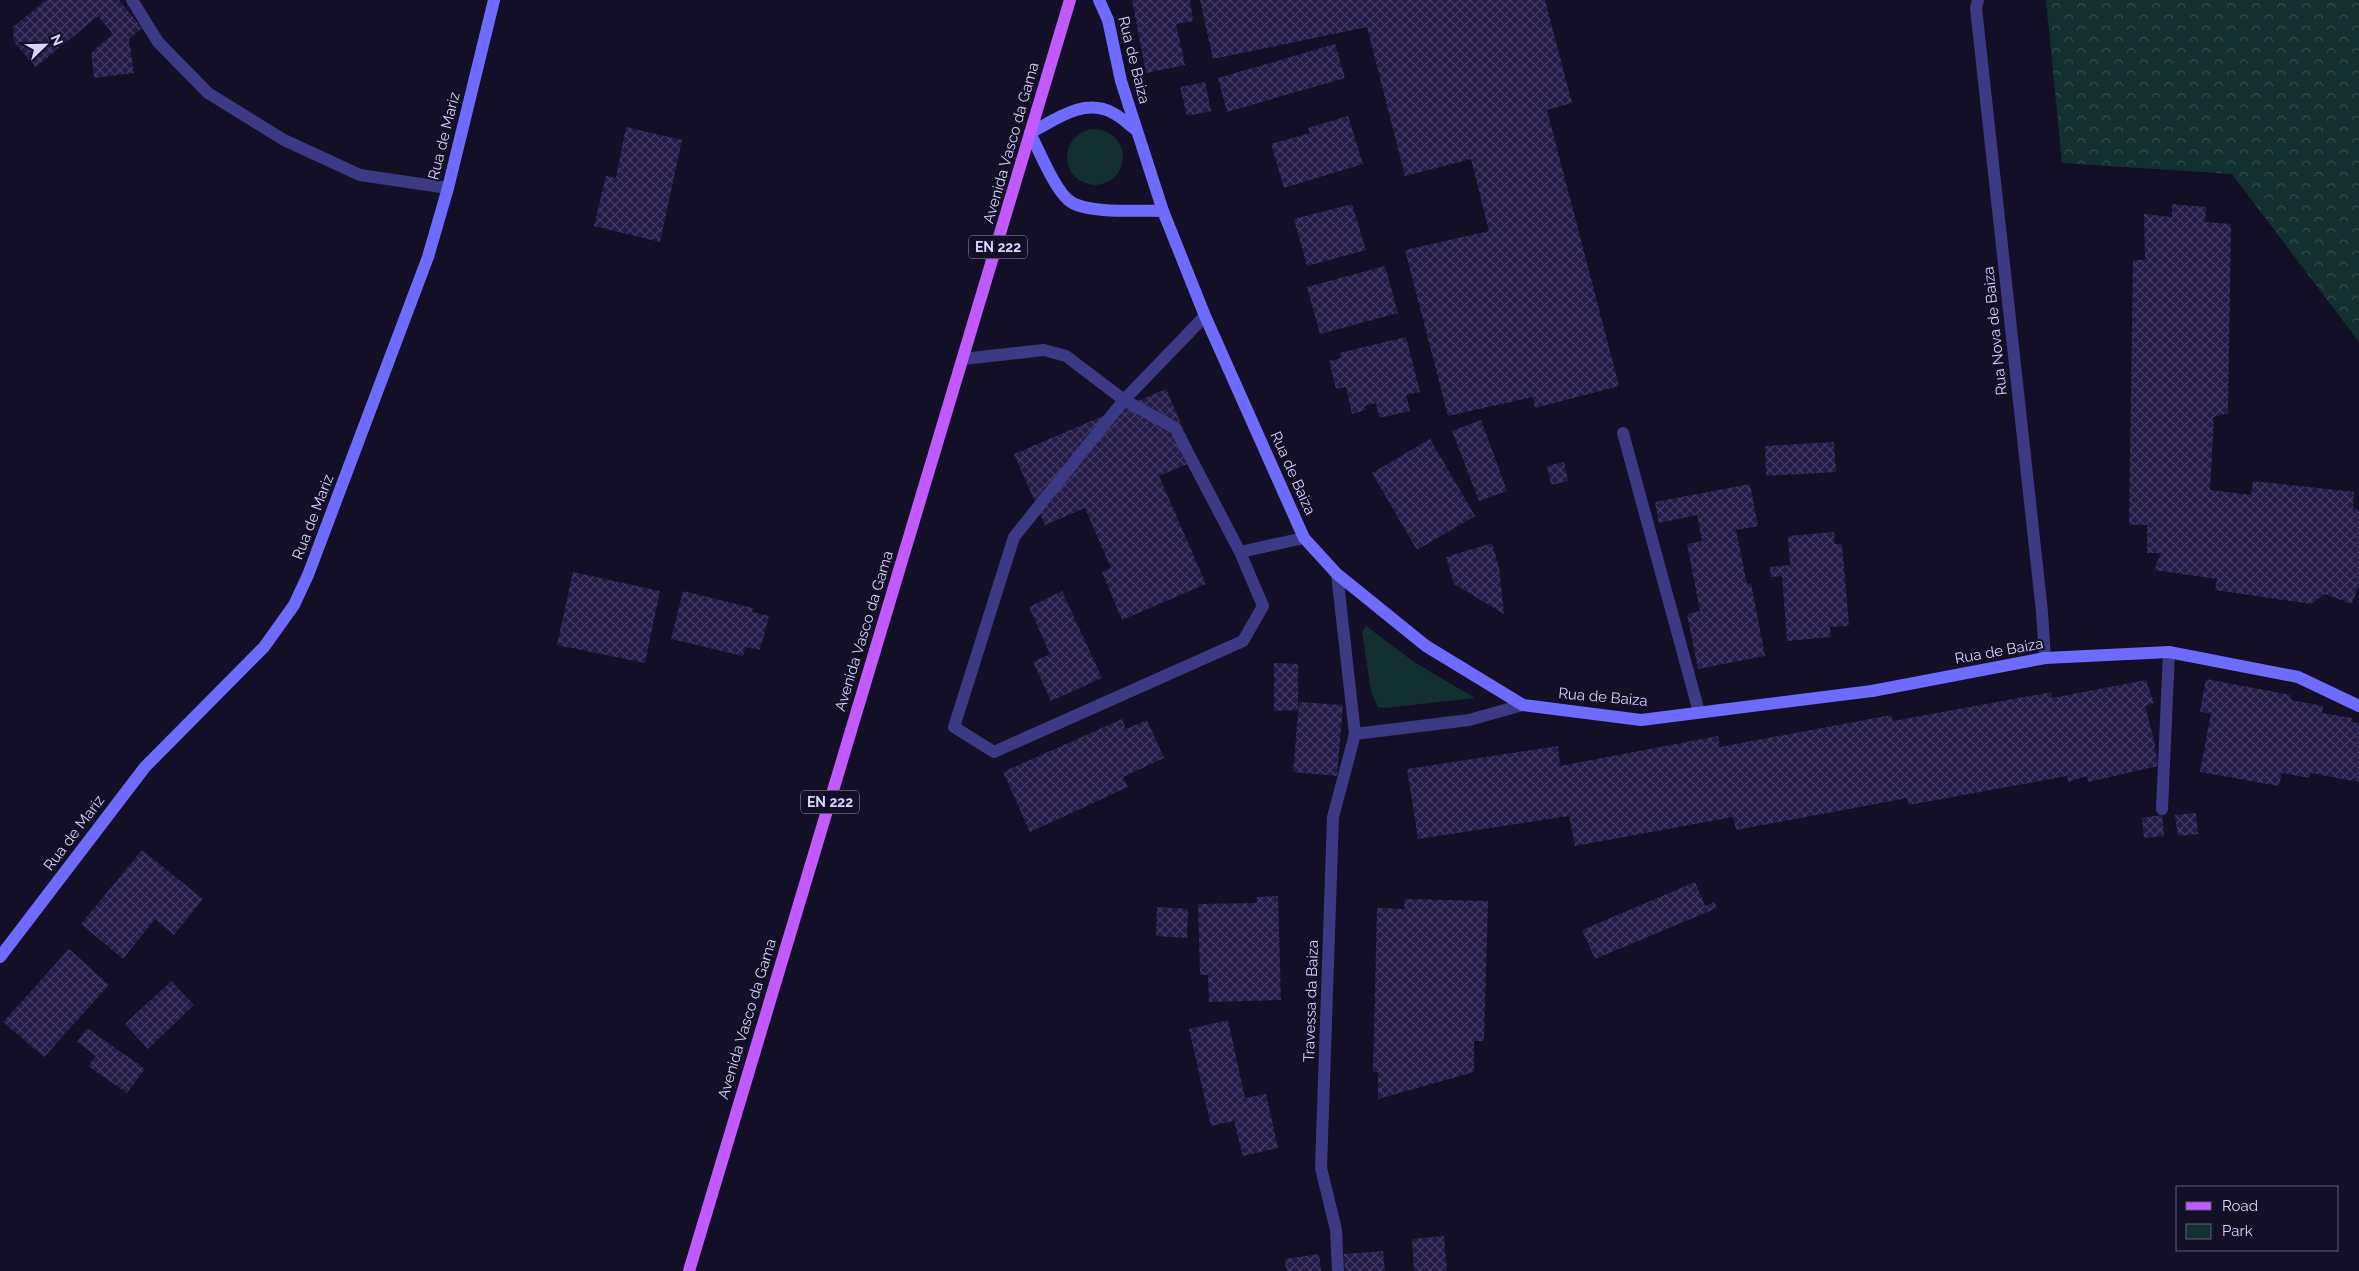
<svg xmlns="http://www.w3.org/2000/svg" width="2359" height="1271" font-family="Raleway,sans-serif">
<defs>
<pattern id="forest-crowns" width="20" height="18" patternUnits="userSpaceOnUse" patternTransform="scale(1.25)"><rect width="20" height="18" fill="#12302f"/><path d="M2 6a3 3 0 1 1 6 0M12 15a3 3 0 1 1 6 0" fill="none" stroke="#344d4e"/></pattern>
<pattern id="building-cross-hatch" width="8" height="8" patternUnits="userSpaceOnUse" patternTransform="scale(1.25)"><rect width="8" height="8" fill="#241b47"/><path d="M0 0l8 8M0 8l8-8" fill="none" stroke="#433b63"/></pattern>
</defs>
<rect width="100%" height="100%" fill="#130f26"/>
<path fill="#12302f" d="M1067 157a28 28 0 1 1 56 0a28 28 0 1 1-56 0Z
M1366 626 1414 662 1475 698 1386 708 1378 707 1371 692 1362 632Z"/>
<path fill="url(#forest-crowns)" d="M2046 0H2359V342L2232 174 2062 163Z"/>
<path fill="url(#building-cross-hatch)" d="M46 0H119L142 28 129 39 134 73 94 78 91 53 113 34 98 16 36 67 14 42 13 27Z
M1132 0H1190L1193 21 1176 24 1185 65 1146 73Z
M1200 0H1545L1572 103 1547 110 1619 386 1535 408 1533 397 1448 416 1405 250 1489 231 1471 159 1405 176 1367 27 1213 59Z
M1335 44 1345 78 1227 112 1218 78Z
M1205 82 1211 111 1187 116 1180 87Z
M1348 116 1363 164 1284 188 1271 144 1310 133 1308 128Z
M626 127 682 140 660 242 594 226 606 176 616 178Z
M1352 204 1366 250 1307 266 1294 219Z
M2172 204 2206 207 2205 222 2231 224 2228 413 2214 417 2210 490 2251 495 2253 481 2354 492 2353 508 2359 510V584L2352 604 2325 594 2311 604 2215 590 2217 579 2154 570 2161 553H2147V525H2129L2133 260H2145L2144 214 2172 217Z
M1385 266 1398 313 1320 334 1307 287Z
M1406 337 1420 392 1406 395 1410 411 1379 418 1376 403 1364 406 1366 410 1352 414 1346 387 1336 389 1329 361 1341 358 1339 353Z
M1166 389 1197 460 1159 476 1206 584 1122 620 1102 572 1111 568 1085 508 1045 525 1014 454Z
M1481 420 1507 491 1479 501 1452 431Z
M1430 439 1475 516 1417 550 1372 473Z
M1834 442 1836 472 1766 476 1765 446Z
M1564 462 1568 481 1551 485 1547 466Z
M1750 484 1758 526 1736 530 1747 584 1751 583 1765 656 1698 669 1687 614 1700 611 1687 544 1702 541 1697 515 1659 523 1655 502Z
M1834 532 1835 544H1842L1849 626 1830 627 1831 637 1787 641 1782 576 1771 577 1770 567 1790 565 1788 536Z
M1492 543 1499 567 1504 614 1454 584 1446 557Z
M573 572 660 591 645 663 557 645Z
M683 591 753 608 752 612 769 616 760 650 745 647 743 656 671 639Z
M1062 591 1102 678 1051 701 1033 662 1050 654 1029 607Z
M1274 663 1298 664V710L1274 711Z
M2206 679 2290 695 2291 700 2323 706 2322 713 2352 718 2351 722 2359 723V782L2311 773 2309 778 2282 773 2279 786 2200 772 2211 713 2200 712Z
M2146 680 2154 703 2145 706 2154 740 2158 766 2088 782 2087 776 2068 782 2067 776 1909 805 1907 798 1736 830 1733 817 1575 846 1569 816 1418 839 1407 769 1558 746 1560 766 1718 736 1720 747 1891 715 1893 721 2052 692V698Z
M1299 702 1343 705 1337 776 1293 772Z
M1122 719 1126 729 1147 720 1164 758 1123 777 1128 787 1030 832 1003 772Z
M2196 813 2198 834 2178 836 2175 815Z
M2162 815 2164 836 2144 838 2142 818Z
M142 850 203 899 174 935 155 919 123 959 81 924Z
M1695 882 1705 906 1714 902 1717 908 1595 959 1582 930Z
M1278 896 1281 1000 1209 1002 1208 975H1200L1198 904 1257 903V897Z
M1405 899 1488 901 1484 1041H1474V1072L1378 1099V1072H1373L1377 908 1404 909Z
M1157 907 1188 909 1187 938 1156 936Z
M69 949 109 985 44 1057 3 1022Z
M171 981 194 1005 148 1049 125 1024Z
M1228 1020 1245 1098 1266 1094 1278 1148 1243 1156 1234 1121 1211 1126 1189 1029Z
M87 1028 145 1069 127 1093 88 1066 96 1056 77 1042Z
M1444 1236 1447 1271H1414L1412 1239Z
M1383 1251 1385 1271H1345L1344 1254Z
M1319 1254 1321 1271H1286L1285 1259Z"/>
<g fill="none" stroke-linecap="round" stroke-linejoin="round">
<path stroke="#3d3a85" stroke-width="12" d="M1205 316 1124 400 1014 537 954 727 994 752 1243 641 1263 606 1240 552
M963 359 1044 350 1066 356 1124 400 1175 428 1240 552 1304 538
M1623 433 1699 712
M2162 809 2169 652"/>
<path stroke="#3d3a85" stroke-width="12" d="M132 0 158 42 208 93 284 140 360 175 448 188
M1978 0 1976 8 2042 612 2045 658
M1337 574 1355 734 1333 817 1321 1168 1336 1230 1338 1271
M1355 734 1469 720 1523 705"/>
<path stroke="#6f6bff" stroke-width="12" d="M1099 0 1108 20 1121 81 1163 211 1205 316 1304 538 1337 574 1426 646 1523 705 1641 720 1872 691 2045 658 2169 652 2298 677 2359 706
M1135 129C1128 124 1121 117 1113 113 1084 97 1055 120 1030 133 1039 150 1056 193 1071 202 1089 214 1141 210 1163 211
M0 957 145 767 264 647 294 605 308 575 428 257 448 188 494 0"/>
<path stroke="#c25bff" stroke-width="12" d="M689 1271 1070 0"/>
</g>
<g text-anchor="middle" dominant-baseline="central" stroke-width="4" stroke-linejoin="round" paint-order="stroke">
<g fill="#130f26" stroke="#9e99be" stroke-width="1">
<rect x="969" y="235.5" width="58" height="23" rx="4"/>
<rect x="801" y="790.5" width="58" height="23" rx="4"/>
</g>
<g font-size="14" font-weight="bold" fill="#d9d4ff">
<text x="998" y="247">EN 222</text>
<text x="830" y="802">EN 222</text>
</g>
<g font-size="15" fill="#d9d4ff" stroke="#130f26">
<text transform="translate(1134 60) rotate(76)">Rua de Baiza</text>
<text transform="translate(444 136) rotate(-76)">Rua de Mariz</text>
<text transform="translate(1011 143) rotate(-74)">Avenida Vasco da Gama</text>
<text transform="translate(1995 331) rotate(-96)">Rua Nova de Baiza</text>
<text transform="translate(1293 473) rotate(66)">Rua de Baiza</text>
<text transform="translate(313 517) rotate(-69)">Rua de Mariz</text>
<text transform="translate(864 631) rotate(-73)">Avenida Vasco da Gama</text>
<text transform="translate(1999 651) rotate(-10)">Rua de Baiza</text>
<text transform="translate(1603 697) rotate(5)">Rua de Baiza</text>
<text transform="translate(74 833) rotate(-53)">Rua de Mariz</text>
<text transform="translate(1311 1001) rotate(-88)">Travessa da Baiza</text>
<text transform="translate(747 1019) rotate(-73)">Avenida Vasco da Gama</text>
</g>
</g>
<rect x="2176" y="1186" width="162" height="65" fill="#130f26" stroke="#625e7d"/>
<rect x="2186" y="1202" width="25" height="8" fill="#c25bff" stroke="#625e7d"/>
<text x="2222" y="1211" font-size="15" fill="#d9d4ff">Road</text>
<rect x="2186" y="1224" width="25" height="15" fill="#12302f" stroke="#625e7d"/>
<text x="2222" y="1236" font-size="15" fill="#d9d4ff">Park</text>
<g transform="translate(45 45) rotate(67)" stroke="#130f26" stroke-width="4" paint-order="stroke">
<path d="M0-4L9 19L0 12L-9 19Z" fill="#d9d4ff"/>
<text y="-8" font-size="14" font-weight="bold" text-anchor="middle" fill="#d9d4ff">N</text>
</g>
</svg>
